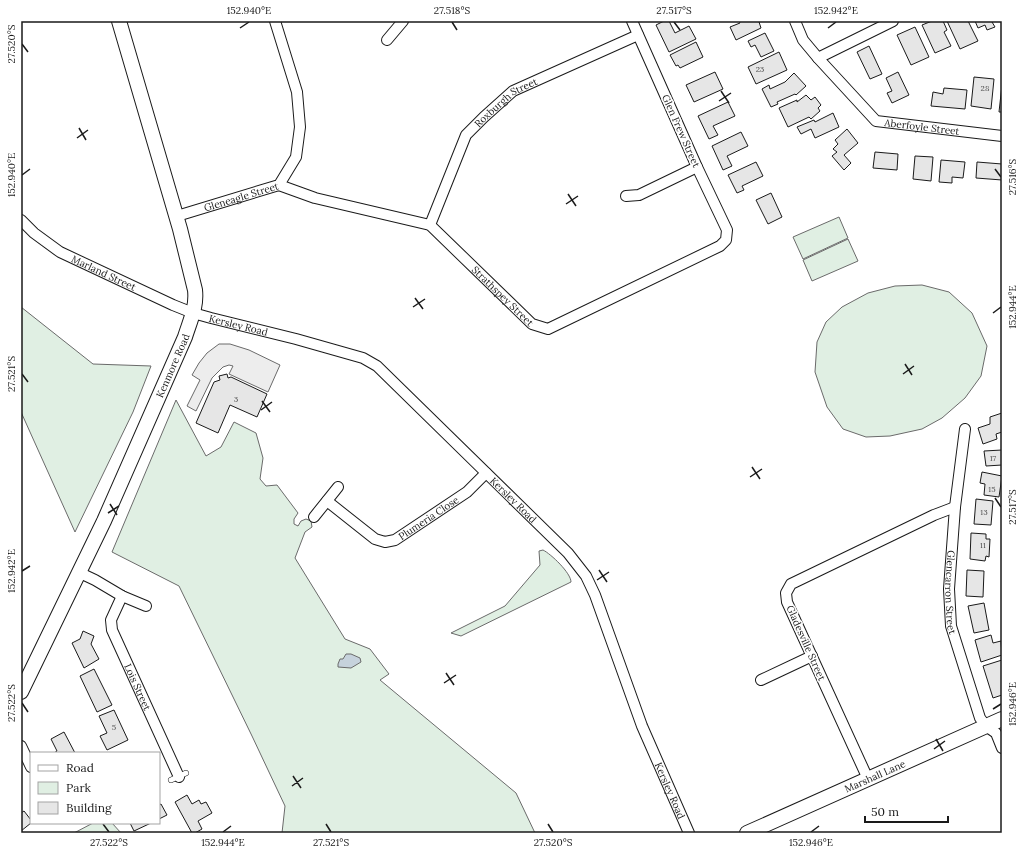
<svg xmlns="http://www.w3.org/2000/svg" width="1023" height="854" font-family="Lora,serif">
<rect width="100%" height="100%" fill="#fff"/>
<path fill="#e0efe3" stroke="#6a6a6a" d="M839 217 848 238 803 259 793 237Z
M848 239 858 261 812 281 803 260Z
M922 285 949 292 972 313 987 346 981 376 965 398 942 418 922 429 890 436 866 437 843 429 827 407 815 372 817 342 826 322 842 307 868 293 895 286Z
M21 307 93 364 151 366 133 412 75 532 21 412Z
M176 400 206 456 221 447 234 422 256 433 263 458 260 479 266 486 277 485 298 513 294 519V524L298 526 301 521 306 519 311 521 312 527 305 532 295 558 345 639 370 649 389 674 380 680 516 793 535 833H282L285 806 252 736 179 586 112 552Z
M543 550C551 554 571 573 571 582L461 636 451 633 505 606 540 565 539 551Z
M93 823H112L121 833H74Z"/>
<path fill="#ededed" stroke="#6a6a6a" d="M230 344 249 350 280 365 268 392 229 374 233 366 229 365 223 367 212 378 196 411 187 406 200 380 192 375 199 363 207 353 219 344Z"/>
<path fill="#c6d2dc" stroke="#6a6a6a" d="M346 654H351L360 658 361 662 351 668 338 667V664L340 659H343Z"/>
<path fill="#e6e6e6" stroke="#1a1a1a" d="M664 21H669L675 33 689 26 696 39 669 52 656 25Z
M739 21H761L759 22 761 28 736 40 730 27 740 23Z
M932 21H943L947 30 944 32 951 46 935 53 922 25Z
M947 21H968L978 41 960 49Z
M975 21H994L992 22 995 27 987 30 985 25 978 28Z
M915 27 929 57 911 65 897 35Z
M765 33 774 51 761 57 755 45 751 47 748 41Z
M696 42 703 57 680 68 678 65 676 66 670 55Z
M869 46 882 74 870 79 857 52Z
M779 52 787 70 756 84 748 67Z
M715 72 723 89 694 102 686 85Z
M898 72 909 95 892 103 887 93 892 91 886 78Z
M794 73 806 86 796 95 795 94 777 102 778 104 771 107 762 89 769 85 770 89 785 82Z
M974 77 994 79 991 109 971 106Z
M1002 85V112H999Z
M944 88 967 90 965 109 931 106 933 92 943 94Z
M806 95 811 100 815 97 821 105 818 108 820 111 811 119 809 117 788 127 779 108 797 100V102Z
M728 102 735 116 713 126 718 135 709 139 698 116Z
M833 113 839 127 815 138 811 129 801 134 797 127 814 120 815 122Z
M847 129 858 143 844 155 851 163 844 170 832 156 837 152 833 149 838 144 835 140Z
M741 132 748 146 727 156 732 166 723 170 712 146Z
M875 152 898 154 897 170 873 168Z
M915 156 933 157 931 181 913 179Z
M941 160 965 162 963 178 952 177V183L939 182Z
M756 162 763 176 742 186 744 190 737 193 728 175Z
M977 162 1002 164V180L976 178Z
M771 193 782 217 768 224 756 200Z
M227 374 228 378 231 377 267 394 257 417 230 405 218 433 196 423 214 382 220 380 219 376Z
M1002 413V432L996 434 997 439 983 444 978 428 990 424V417Z
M1002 450V465L986 466 984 451Z
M982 472 1002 476 999 497 984 495 985 484 980 483Z
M976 499 993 501 991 525 974 524Z
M971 533 986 534V539H990L989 557 986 556 985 561 970 559Z
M967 570 984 571 983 597 966 596Z
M984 603 989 630 974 633 968 606Z
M83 631 94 636 91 644 99 659 84 668 72 643 80 639Z
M991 635 993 643 1001 641 1002 655 981 662 975 640Z
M1002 660V695L993 698 983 666Z
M94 669 112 705 97 712 80 676Z
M114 710 128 740 107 750 100 736 107 733 99 716Z
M64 732 75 753H54L57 751 51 739Z
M187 795 192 804 199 800 201 804 206 802 212 813 198 821 202 829 195 833H192L175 802Z
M161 804 167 815 159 819V805Z
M24 811 31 820V823L21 831V813Z
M130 823H151L134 831Z"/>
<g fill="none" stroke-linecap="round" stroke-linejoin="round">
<defs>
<path id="lane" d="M171 780 186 773"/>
<g id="street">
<path id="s1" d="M795 21 803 40 818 58 876 121 1002 136"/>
<path d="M387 40 403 21"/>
<path d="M818 58 893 21"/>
<path id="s2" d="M279 185 315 198 430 225 532 324 548 329 720 246 726 240 727 230 697 167 632 21"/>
<path d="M626 196 639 195 697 167"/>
<path id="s3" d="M177 216 279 185 296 157 300 127 297 92 275 21"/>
<path id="s4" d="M21 220 34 233 60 252 173 305 193 313 211 318 296 339 363 358 377 366 568 553 586 576 595 595 642 726 689 833"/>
<path id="s5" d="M430 225 466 135 484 117 513 91 638 35"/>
<path id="s6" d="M965 429 955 507 949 589 951 626 980 718 986 726 996 733 1002 748"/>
<path id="s7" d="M327 501 375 539 385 542 395 540 467 492 486 473"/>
<path d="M314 517 338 487"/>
<path d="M78 572 95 580 122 596 146 606"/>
<path id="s8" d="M122 596 111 620 112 630 179 777"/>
<path d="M761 680 812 656"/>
<path d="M21 746 31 767"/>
<path d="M868 779 787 602 786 593 791 584 934 515 955 507"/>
</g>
<g id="secondary">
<path id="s9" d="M21 692 104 521 185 337C190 321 197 307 195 290L180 229 119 21"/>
<path id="s10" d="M747 833 1002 719"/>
</g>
</defs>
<use href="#lane" stroke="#1a1a1a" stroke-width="6"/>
<use href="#street" stroke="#1a1a1a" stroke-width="12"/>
<use href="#secondary" stroke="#1a1a1a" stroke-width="16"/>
<use href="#lane" stroke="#fff" stroke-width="5"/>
<use href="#street" stroke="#fff" stroke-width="10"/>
<use href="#secondary" stroke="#fff" stroke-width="14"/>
</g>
<path fill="none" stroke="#1a1a1a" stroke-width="1.5" d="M452 22 457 30M674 22 680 30M240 28 249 22M828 28 836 22M22 44 28 52M721 91 729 103M719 101 731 93M79 128 86 140M77 138 88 130M995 169 1001 177M22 175 30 169M568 194 576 206M566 204 578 196M415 298 423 309M413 307 425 299M993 313 1001 307M905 364 912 375M22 374 28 382M903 374 914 366M262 401 270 412M261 410 272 402M752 467 760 479M750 477 762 469M995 498 1001 507M110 504 117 515M108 513 119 506M599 570 607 582M22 571 30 566M597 580 609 572M446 673 454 685M444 683 456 675M22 703 28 712M993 709 1001 704M936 739 943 751M934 749 945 741M293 776 301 788M292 786 303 778M103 824 109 832M326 824 331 832M548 824 553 832M223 832 231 826M811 832 819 826"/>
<g text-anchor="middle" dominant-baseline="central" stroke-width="3" stroke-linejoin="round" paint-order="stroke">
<g font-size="8" fill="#4d4d4d">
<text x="760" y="69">23</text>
<text x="985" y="88">28</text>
<text x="236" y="399">3</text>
<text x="993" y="458">17</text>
<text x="992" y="489">15</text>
<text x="984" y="512">13</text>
<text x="983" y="545">11</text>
<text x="114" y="727">5</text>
</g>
<g font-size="10" fill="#1a1a1a" stroke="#fff">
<text stroke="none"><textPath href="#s5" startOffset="149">Roxburgh Street</textPath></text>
<text stroke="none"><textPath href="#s1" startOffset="176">Aberfoyle Street</textPath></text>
<text transform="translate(681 131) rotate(66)">Glen Frew Street</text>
<text stroke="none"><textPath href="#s3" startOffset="67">Gleneagle Street</textPath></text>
<text stroke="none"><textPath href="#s4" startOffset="99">Marland Street</textPath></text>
<text stroke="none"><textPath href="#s2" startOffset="258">Strathspey Street</textPath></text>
<text stroke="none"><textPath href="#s4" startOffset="244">Kersley Road</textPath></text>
<text stroke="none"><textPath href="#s9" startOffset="360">Kenmore Road</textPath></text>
<text stroke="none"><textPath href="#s4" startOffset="580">Kersley Road</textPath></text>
<text stroke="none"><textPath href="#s7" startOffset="122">Plumeria Close</textPath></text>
<text stroke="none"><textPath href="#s6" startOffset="164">Glencarron Street</textPath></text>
<text transform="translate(806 643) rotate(66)">Gladesville Street</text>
<text stroke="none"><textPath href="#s8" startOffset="99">Lois Street</textPath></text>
<text stroke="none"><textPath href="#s10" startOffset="140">Marshall Lane</textPath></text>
<text stroke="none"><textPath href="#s4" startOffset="916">Kersley Road</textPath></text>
</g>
</g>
<rect width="1023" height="854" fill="none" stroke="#ffffff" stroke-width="44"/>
<rect x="30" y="752" width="130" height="72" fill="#ffffff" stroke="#a3a3a3"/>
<rect x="38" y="765" width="20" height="6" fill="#ffffff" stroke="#a3a3a3"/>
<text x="66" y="772" font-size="12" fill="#1a1a1a">Road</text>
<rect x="38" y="782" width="20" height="12" fill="#e0efe3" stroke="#a3a3a3"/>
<text x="66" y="792" font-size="12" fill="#1a1a1a">Park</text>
<rect x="38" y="802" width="20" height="12" fill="#e6e6e6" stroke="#a3a3a3"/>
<text x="66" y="812" font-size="12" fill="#1a1a1a">Building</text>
<path d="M865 816v6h83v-6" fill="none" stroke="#1a1a1a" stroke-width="2"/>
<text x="871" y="816" font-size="12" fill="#1a1a1a" stroke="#ffffff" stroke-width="3" paint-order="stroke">50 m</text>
<rect x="22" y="22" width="979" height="810" fill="none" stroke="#1a1a1a" stroke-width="1.5"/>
<g font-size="10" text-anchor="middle" fill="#1a1a1a">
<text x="249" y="14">152.940°E</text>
<text x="452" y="14">27.518°S</text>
<text x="674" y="14">27.517°S</text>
<text x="836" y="14">152.942°E</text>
<text transform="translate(11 44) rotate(-90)" y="4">27.520°S</text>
<text transform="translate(11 175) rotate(-90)" y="4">152.940°E</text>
<text transform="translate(1012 177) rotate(-90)" y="4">27.516°S</text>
<text transform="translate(1012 307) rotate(-90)" y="4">152.944°E</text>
<text transform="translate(11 374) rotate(-90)" y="4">27.521°S</text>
<text transform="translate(1012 507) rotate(-90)" y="4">27.517°S</text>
<text transform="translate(11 571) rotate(-90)" y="4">152.942°E</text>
<text transform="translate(11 703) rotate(-90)" y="4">27.522°S</text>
<text transform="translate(1012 704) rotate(-90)" y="4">152.946°E</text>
<text x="109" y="846">27.522°S</text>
<text x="223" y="846">152.944°E</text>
<text x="331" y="846">27.521°S</text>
<text x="553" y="846">27.520°S</text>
<text x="811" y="846">152.946°E</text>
</g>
</svg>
